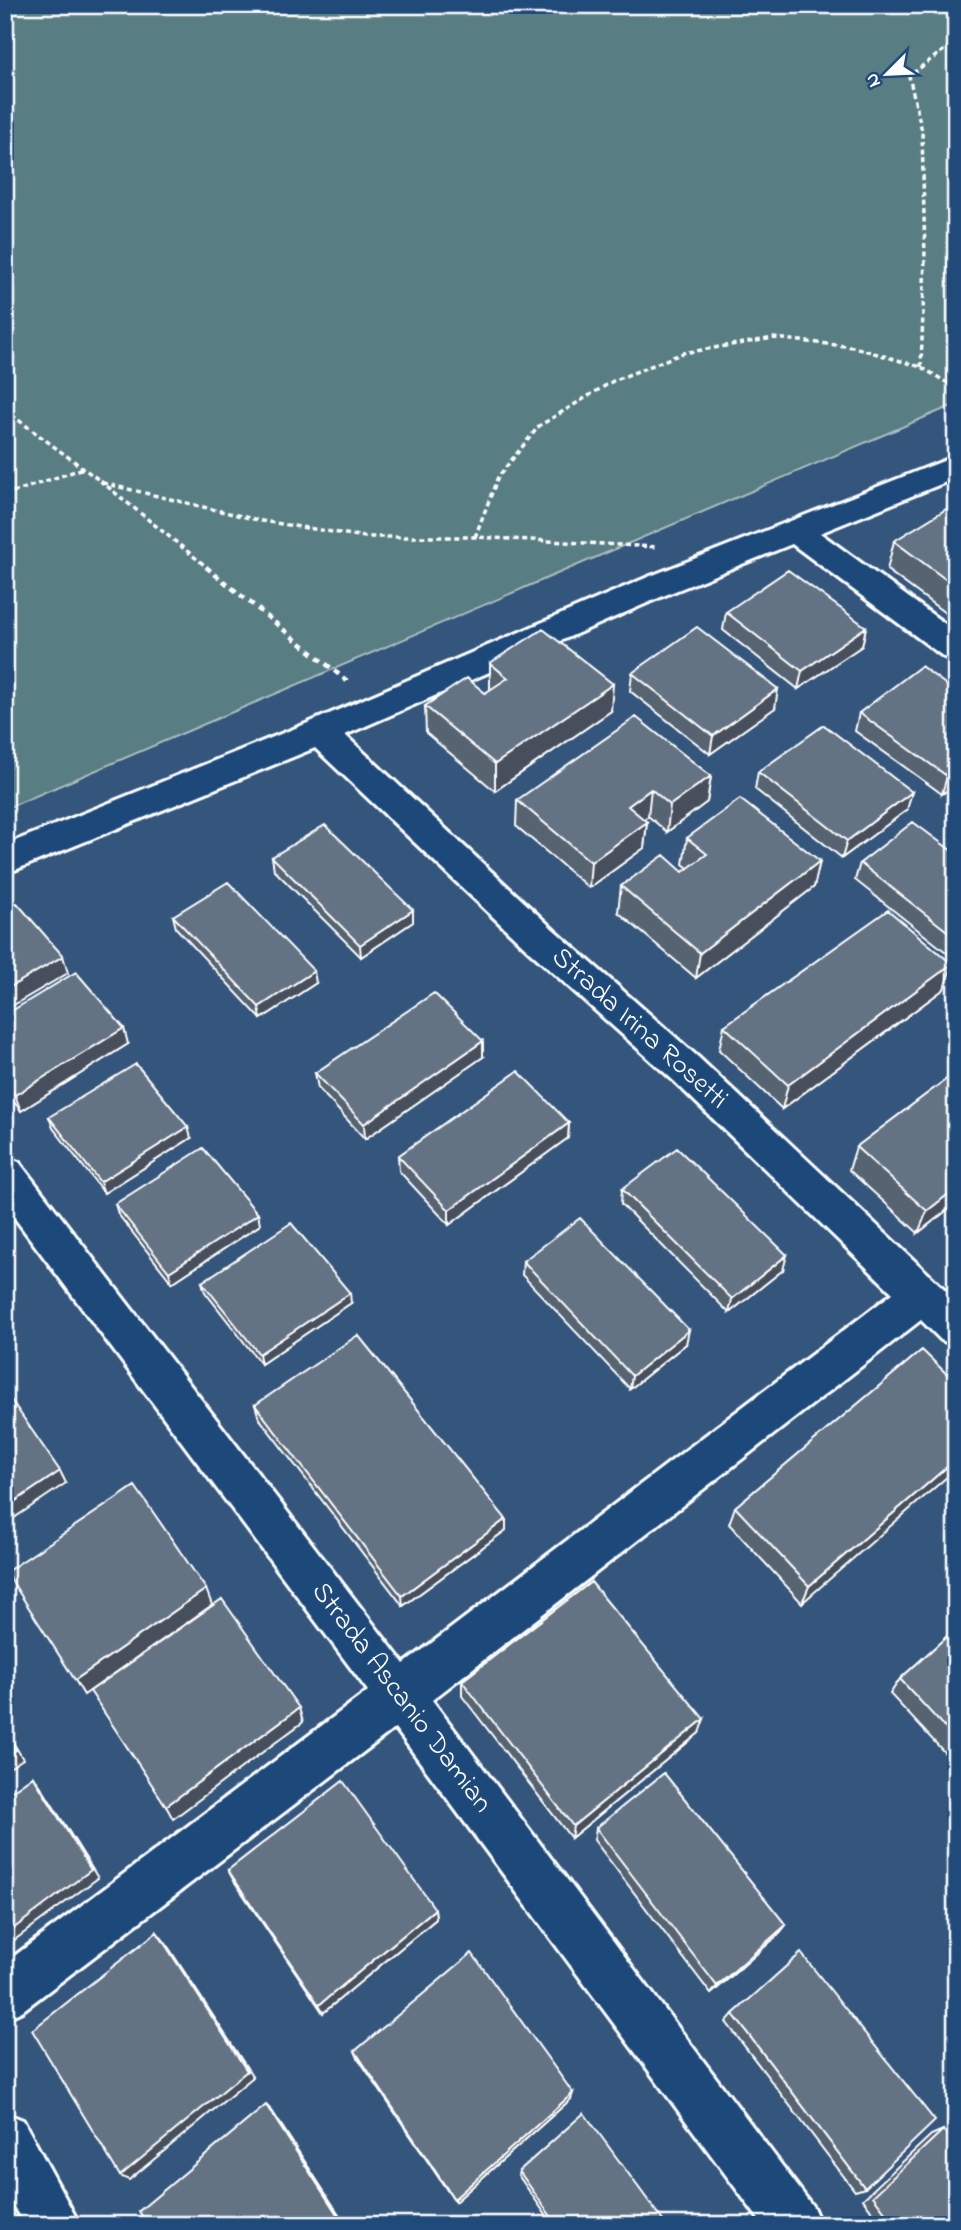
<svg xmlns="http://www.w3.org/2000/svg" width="961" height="2230" font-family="'Indie Flower',sans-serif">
<rect width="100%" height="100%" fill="#34567d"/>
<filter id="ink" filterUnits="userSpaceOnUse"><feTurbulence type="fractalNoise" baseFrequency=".0143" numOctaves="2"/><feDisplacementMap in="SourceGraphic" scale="14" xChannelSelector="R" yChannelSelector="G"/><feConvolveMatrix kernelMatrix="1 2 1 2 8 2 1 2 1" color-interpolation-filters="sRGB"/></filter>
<g filter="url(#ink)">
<path fill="#587d82" stroke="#acbec0" stroke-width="2" d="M5 5H956V404L5 809Z"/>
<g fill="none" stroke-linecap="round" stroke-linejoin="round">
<defs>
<path id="minor" d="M956 456V478L820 533 956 632V661L944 657 792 544 670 593 345 735 554 930 699 1058 956 1300V1346L941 1340 921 1320 432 1700 813 2207 821 2225H763L395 1728 22 2011 5 2019V1963L368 1691 5 1205V1157L19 1162 404 1664 893 1293 673 1080 528 950 315 748 5 874V845L308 723 648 577Z
M5 2113 23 2120 80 2225H25L5 2189Z"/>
</defs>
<use href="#minor" stroke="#fff" stroke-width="6"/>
<path stroke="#fff" stroke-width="3.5" stroke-dasharray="5 3.5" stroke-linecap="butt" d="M921 367 925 258 922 131 909 76 956 41
M5 410 103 483 208 568
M103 483 262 521 365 537H475L657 547
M5 495 84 468
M475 537 498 477 539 426 613 381 683 353 774 338 854 347 921 367 956 388"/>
<path stroke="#fff" stroke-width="4.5" stroke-dasharray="6 5" stroke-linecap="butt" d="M206 567 347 681"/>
<use href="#minor" fill="#1f4a7a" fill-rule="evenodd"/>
</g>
<path fill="#566371" stroke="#fff" stroke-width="2" d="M956 513V621L887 570 894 541Z
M726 612 866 627 862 646 798 689 723 630Z
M490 663 611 711 495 791 426 733 425 706 485 693 490 690Z
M632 673 775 708 710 754 630 691Z
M956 692V784L942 794 855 731 859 713Z
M758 772 907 810 842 858 755 789Z
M711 776 707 802 667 832 648 816 643 819 647 822 644 848 589 888 516 826 517 800Z
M687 838 820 861 814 887 696 978 618 912 621 886 683 872 688 868 683 864Z
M956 854V960L855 880 860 863Z
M272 857 413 910V922L361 957 274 870Z
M173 916 316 983 261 1019 176 928Z
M952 964 944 989 782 1109 719 1050 724 1026Z
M5 1015 128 1044 21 1111 5 1091Z
M483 1057 365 1139 318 1088 315 1073Z
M956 1072V1203L918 1233 849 1170 856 1147Z
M49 1117 191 1138 104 1193 53 1128Z
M569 1123 568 1138 449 1225 399 1171 398 1156Z
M622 1189 783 1270 729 1313 621 1204Z
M115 1204 258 1214 260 1225 172 1283 118 1214Z
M523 1261 686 1344 630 1389 522 1275Z
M202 1282 351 1303 261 1364 205 1292Z
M922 1350 802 1603 729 1524 735 1507Z
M255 1405 506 1519V1530L403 1606 259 1418Z
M956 1628V1765L890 1694 900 1679Z
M462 1681 699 1733 571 1838 462 1696Z
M596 1828 786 1925 778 1935 711 1994 594 1840Z
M228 1870 435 1909 436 1919 323 2013 234 1881Z
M733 2014 865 2188 855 2191 726 2022Z
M355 2051 571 2099 455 2202 358 2058Z
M943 2130 956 2225H882L863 2199 931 2135Z
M519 2171 666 2225H553L518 2175Z"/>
<path fill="#46505c" stroke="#fff" stroke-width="2" d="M866 627 862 646 798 689 802 671Z
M613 684 611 711 495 791V764Z
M778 689 775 708 710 754 713 736Z
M956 770V784L942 794 947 776Z
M711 776 707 802 667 832 670 805Z
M651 789 648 816 625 832 628 806Z
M912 792 907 810 842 858 847 841Z
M647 822 644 848 589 888 591 862Z
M820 861 814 887 696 978 700 953Z
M413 910V922L361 957 360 945Z
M63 956 68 973 5 1010V990Z
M952 964 944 989 782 1109 788 1085Z
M314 971 316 983 261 1019 259 1007Z
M124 1028 128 1044 21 1111 15 1095Z
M483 1041V1057L365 1139 364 1124Z
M569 1123 568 1138 449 1225V1210Z
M188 1127 191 1138 104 1193 100 1182Z
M956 1188V1203L918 1233 927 1211Z
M258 1214 260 1225 172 1283 169 1272Z
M787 1255 783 1270 729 1313 732 1299Z
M350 1293 351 1303 261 1364 259 1354Z
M689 1330 686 1344 630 1389 632 1376Z
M956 1459V1469L802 1603 809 1586Z
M60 1471 66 1483 5 1524V1508Z
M506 1519V1530L403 1606 402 1596Z
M206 1589 212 1605 84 1695 75 1680Z
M299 1708 303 1722 173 1819 166 1806Z
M704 1719 699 1733 571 1838 573 1826Z
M5 1729 23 1759 5 1771Z
M33 1776 40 1785 98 1878 5 1947V1935Z
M435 1909 436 1919 323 2013 319 2005Z
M786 1925 778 1935 711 1994 717 1986Z
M157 1932 165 1942 253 2077 129 2180 120 2176Z
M573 2093 571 2099 455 2202 454 2199Z
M266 2105 272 2111 346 2225H344Z"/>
<path fill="#647383" stroke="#fff" stroke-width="2" d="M948 508 956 513V587L894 541Z
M788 570 866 627 802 671 726 612Z
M697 627 778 689 713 736 632 673Z
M543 629 613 684 495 764 425 706 467 678 485 693 508 678 490 663Z
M921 666 956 692V770L947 776 859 713Z
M636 717 711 776 670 805 651 789 628 806 647 822 591 862 517 800Z
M824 725 912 792 847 841 758 772Z
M740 799 820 861 700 953 621 886 664 855 683 872 707 854 687 838Z
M913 822 956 854V938L860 863Z
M325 825 413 910 360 945 272 857Z
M228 882 314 971 259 1007 173 916Z
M17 903 63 956 5 990V909Z
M888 910 952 964 788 1085 724 1026Z
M76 972 124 1028 15 1095 5 1083V1015Z
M434 993 483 1041 364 1124 315 1073Z
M136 1064 188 1127 100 1182 49 1117Z
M518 1071 569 1123 449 1210 398 1156Z
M956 1072V1188L927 1211 856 1147Z
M203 1148 258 1214 169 1272 115 1204Z
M677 1148 787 1255 732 1299 622 1189Z
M580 1218 689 1330 632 1376 523 1261Z
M291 1223 350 1293 259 1354 202 1282Z
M358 1335 506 1519 402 1596 255 1405Z
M922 1350 956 1383V1459L809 1586 735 1507Z
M5 1391 60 1471 5 1508Z
M135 1486 206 1589 75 1680 6 1572Z
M591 1582 704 1719 573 1826 462 1681Z
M222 1599 299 1708 166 1806 90 1691Z
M956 1628V1740L900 1679Z
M5 1732 16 1750 5 1758Z
M664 1773 786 1925 717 1986 596 1828Z
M33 1776 91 1870 5 1935V1796Z
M343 1781 435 1909 319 2005 228 1870Z
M157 1932 247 2071 120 2176 32 2030Z
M472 1953 573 2093 454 2199 355 2051Z
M801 1953 935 2121 865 2188 733 2014Z
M266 2105 344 2225H147L139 2211Z
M584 2113 666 2225H557L519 2171Z
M943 2130 956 2147V2225H895L873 2196Z"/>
</g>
<g text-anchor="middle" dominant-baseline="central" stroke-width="5" stroke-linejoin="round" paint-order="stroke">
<g font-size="28" fill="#fff" stroke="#1f4a7a">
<text transform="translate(639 1029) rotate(42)">Strada Irina Rosetti</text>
<text transform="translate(401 1698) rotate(53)">Strada Ascanio Damian</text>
</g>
</g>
<rect width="961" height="2230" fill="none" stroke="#1f4a7a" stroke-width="28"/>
<rect x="14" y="14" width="933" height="2202" fill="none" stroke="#fff" stroke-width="2.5" filter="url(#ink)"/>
<g transform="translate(887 74) rotate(246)" stroke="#1f4a7a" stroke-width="5" paint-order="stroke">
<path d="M0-5L12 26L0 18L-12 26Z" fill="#ffffff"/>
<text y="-10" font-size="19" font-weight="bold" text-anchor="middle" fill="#ffffff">N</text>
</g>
</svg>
